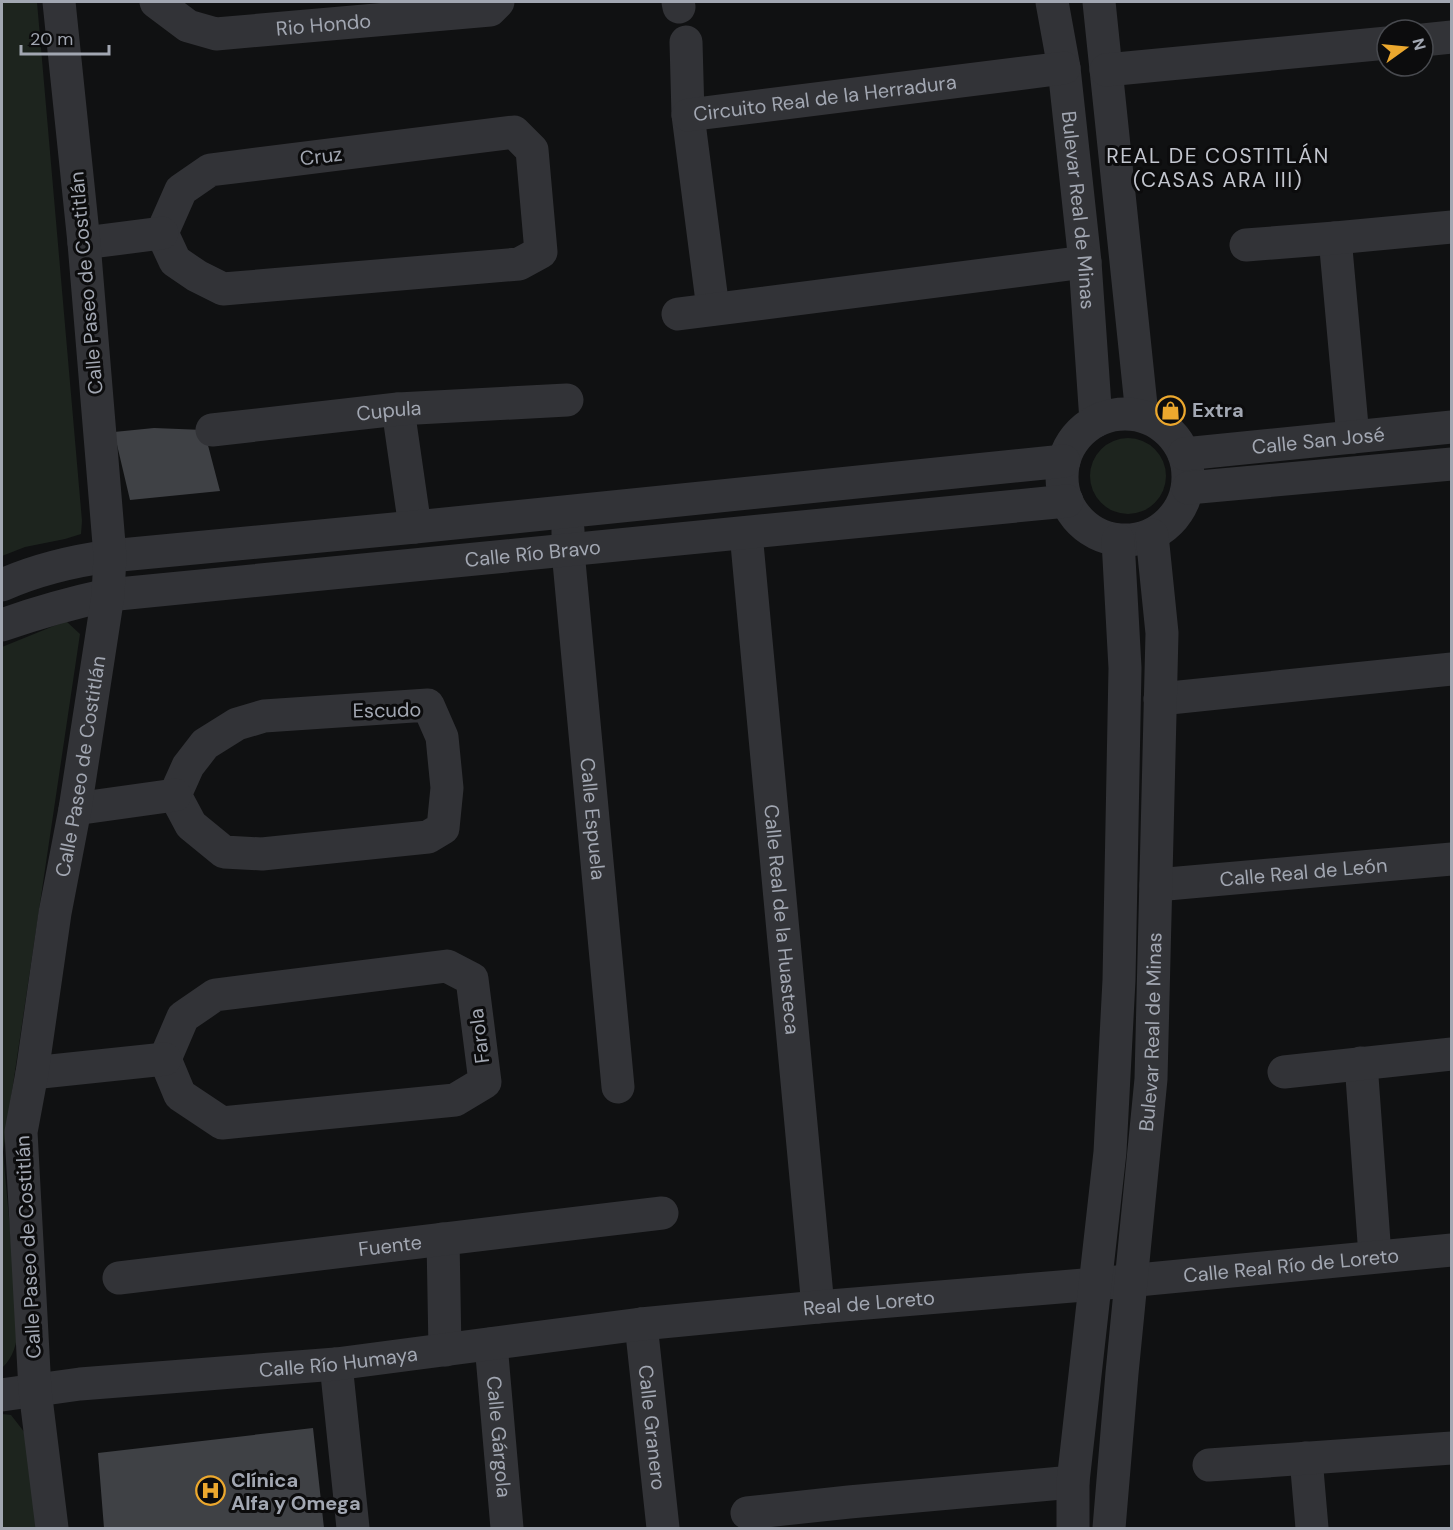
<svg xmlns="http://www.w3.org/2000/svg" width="1453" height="1530" font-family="'DM Sans',sans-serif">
<rect width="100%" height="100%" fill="#101112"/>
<path fill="#1d241e" d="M2 2H37L82 521 81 534 65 539 25 547 2 556Z
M1090 476a38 38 0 1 1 76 0a38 38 0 1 1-76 0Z
M66 621 80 634 3 1152 19 1328C16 1344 14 1357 2 1368V647Z
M2 1414 11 1415 25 1433 36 1528H2Z"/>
<path fill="#3f4145" d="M154 428 204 430 220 491 130 500 114 432Z
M313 1428 324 1528H104L98 1453Z"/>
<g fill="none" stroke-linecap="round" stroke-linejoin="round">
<g stroke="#323337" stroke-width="33">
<path id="s1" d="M156 2 188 26 216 34 490 10 498 2"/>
<path d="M678 2 679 7"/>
<path id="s2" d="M1052 2 1064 68 1085 262 1096 421"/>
<path d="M1099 2 1142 415"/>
<path d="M1423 40 1452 37"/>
<path d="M686 42 688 115 713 309"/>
<path d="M1106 70 1387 43"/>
<path id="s3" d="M688 115 1064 68"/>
<path d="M514 132 532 150 541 252 519 264 223 289 197 276 175 261 162 233 181 190 210 170Z"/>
<path d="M1335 238 1353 437"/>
<path d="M84 243 162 233"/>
<path d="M1246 245 1335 238 1452 227"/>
<path d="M678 314 1085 262"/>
<path d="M398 409 415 527"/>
<circle cx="1125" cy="477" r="63"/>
<path id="s4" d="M212 430 398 409 567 400"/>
<path id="s5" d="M1184 454 1452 427"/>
<path d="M1188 488 1452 464"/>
<path id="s6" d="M568 530V551L618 1087"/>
<path id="s7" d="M746 533 818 1307"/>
<path d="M2 585C36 570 73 561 110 556L415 527 1064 461"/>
<path id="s8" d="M2 625C36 613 71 603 108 595L1067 501"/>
<path d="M1160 699 1452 669"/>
<path d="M428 705 442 737 447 788 443 828 428 837 262 854 224 852 191 825 175 795 188 766 205 744 237 724 264 716Z"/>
<path d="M75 809 175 795"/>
<path id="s9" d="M1156 885 1452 859"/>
<path d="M447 966 472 979 485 1082 455 1100 222 1123 180 1095 165 1059 183 1017 215 995Z"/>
<path d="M1361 1063 1375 1256"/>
<path d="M1284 1072 1452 1054"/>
<path d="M32 1073 165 1059"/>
<path d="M443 1239 445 1350"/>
<path id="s10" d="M119 1278 662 1213"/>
<path id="s11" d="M641 1324 663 1528"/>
<path id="s12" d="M491 1344 507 1528"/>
<path d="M336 1364 353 1528"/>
<path id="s13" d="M2 1395 80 1384 336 1364 641 1324 818 1307 1096 1284 1452 1250"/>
<path d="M1306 1458 1312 1528"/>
<path d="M1209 1465 1452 1448"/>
<path d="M747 1513 849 1502 1073 1482"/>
<path id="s14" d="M52 1528 35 1390 21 1132 32 1073 55 913 75 809 108 595 110 556 84 243 59 2"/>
<path d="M1073 1528V1482L1110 1152 1119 980 1125 668 1118 540"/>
<path id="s15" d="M1109 1528 1122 1373 1151 1079 1162 633 1152 535"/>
</g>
</g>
<defs>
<symbol id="shop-ring" viewBox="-11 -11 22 22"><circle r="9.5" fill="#0c0c0d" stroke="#eca82e" stroke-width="1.5"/><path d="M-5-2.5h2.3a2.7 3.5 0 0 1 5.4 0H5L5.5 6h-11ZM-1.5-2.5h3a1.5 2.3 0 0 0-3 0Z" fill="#eca82e"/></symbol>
<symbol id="hospital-ring" viewBox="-11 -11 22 22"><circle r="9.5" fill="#0c0c0d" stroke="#eca82e" stroke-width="1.5"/><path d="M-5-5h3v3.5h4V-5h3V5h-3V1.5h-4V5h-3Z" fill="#eca82e"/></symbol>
</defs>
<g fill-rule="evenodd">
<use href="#shop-ring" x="1154" y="394" width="33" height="33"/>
<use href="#hospital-ring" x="194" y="1474" width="33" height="33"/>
</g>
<g text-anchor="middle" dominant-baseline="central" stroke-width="6" stroke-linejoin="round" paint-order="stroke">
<g font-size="20" fill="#a2a7b2" stroke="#0c0c0d">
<text stroke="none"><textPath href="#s1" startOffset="177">Rio Hondo</textPath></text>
<text stroke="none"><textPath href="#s3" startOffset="138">Circuito Real de la Herradura</textPath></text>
<text transform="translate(321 156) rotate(-7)">Cruz</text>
<text stroke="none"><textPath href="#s2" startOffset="210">Bulevar Real de Minas</textPath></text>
<text transform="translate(86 283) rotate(-95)">Calle Paseo de Costitlán</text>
<text stroke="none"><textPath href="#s4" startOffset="178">Cupula</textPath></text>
<text stroke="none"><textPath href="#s5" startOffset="135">Calle San José</textPath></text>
<text stroke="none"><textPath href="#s8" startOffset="537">Calle Río Bravo</textPath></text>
<text transform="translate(387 710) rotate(-1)">Escudo</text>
<text stroke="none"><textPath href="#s14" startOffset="768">Calle Paseo de Costitlán</textPath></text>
<text stroke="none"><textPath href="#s6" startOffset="290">Calle Espuela</textPath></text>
<text stroke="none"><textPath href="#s9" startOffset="148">Calle Real de León</textPath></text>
<text stroke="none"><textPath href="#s7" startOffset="388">Calle Real de la Huasteca</textPath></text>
<text stroke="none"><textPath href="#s15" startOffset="498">Bulevar Real de Minas</textPath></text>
<text transform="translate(479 1036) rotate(-97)">Farola</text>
<text stroke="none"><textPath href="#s10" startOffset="273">Fuente</textPath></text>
<text transform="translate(28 1247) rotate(-93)">Calle Paseo de Costitlán</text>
<text stroke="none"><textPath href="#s13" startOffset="1296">Calle Real Río de Loreto</textPath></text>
<text stroke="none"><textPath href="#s13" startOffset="872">Real de Loreto</textPath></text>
<text stroke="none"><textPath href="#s13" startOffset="338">Calle Río Humaya</textPath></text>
<text stroke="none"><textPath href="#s11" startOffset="104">Calle Granero</textPath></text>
<text stroke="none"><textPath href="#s12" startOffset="93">Calle Gárgola</textPath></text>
</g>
<g font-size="20" font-weight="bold" fill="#a2a7b2" stroke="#0c0c0d" text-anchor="start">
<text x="1192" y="410">Extra</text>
<text x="231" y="1480">Clínica<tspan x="231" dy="23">Alfa y Omega</tspan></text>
</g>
<g font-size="21" letter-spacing="1.5" fill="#c3c6cf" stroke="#0c0c0d">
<text x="1218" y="156">REAL DE COSTITLÁN<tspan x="1218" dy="24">(CASAS ARA III)</tspan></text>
</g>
</g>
<rect width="1453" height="1530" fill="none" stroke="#a2a7b2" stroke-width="6"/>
<g transform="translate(1405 48) rotate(75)"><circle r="28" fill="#0c0c0d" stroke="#484a4f" stroke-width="1.5"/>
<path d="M0-4.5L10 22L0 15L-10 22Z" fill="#eca82e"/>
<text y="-9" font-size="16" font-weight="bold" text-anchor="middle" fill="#a2a7b2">N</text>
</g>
<path d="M21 45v9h88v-9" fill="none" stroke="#a2a7b2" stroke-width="3"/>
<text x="30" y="45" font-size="18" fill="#a2a7b2" stroke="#0c0c0d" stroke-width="4.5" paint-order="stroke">20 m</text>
</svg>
